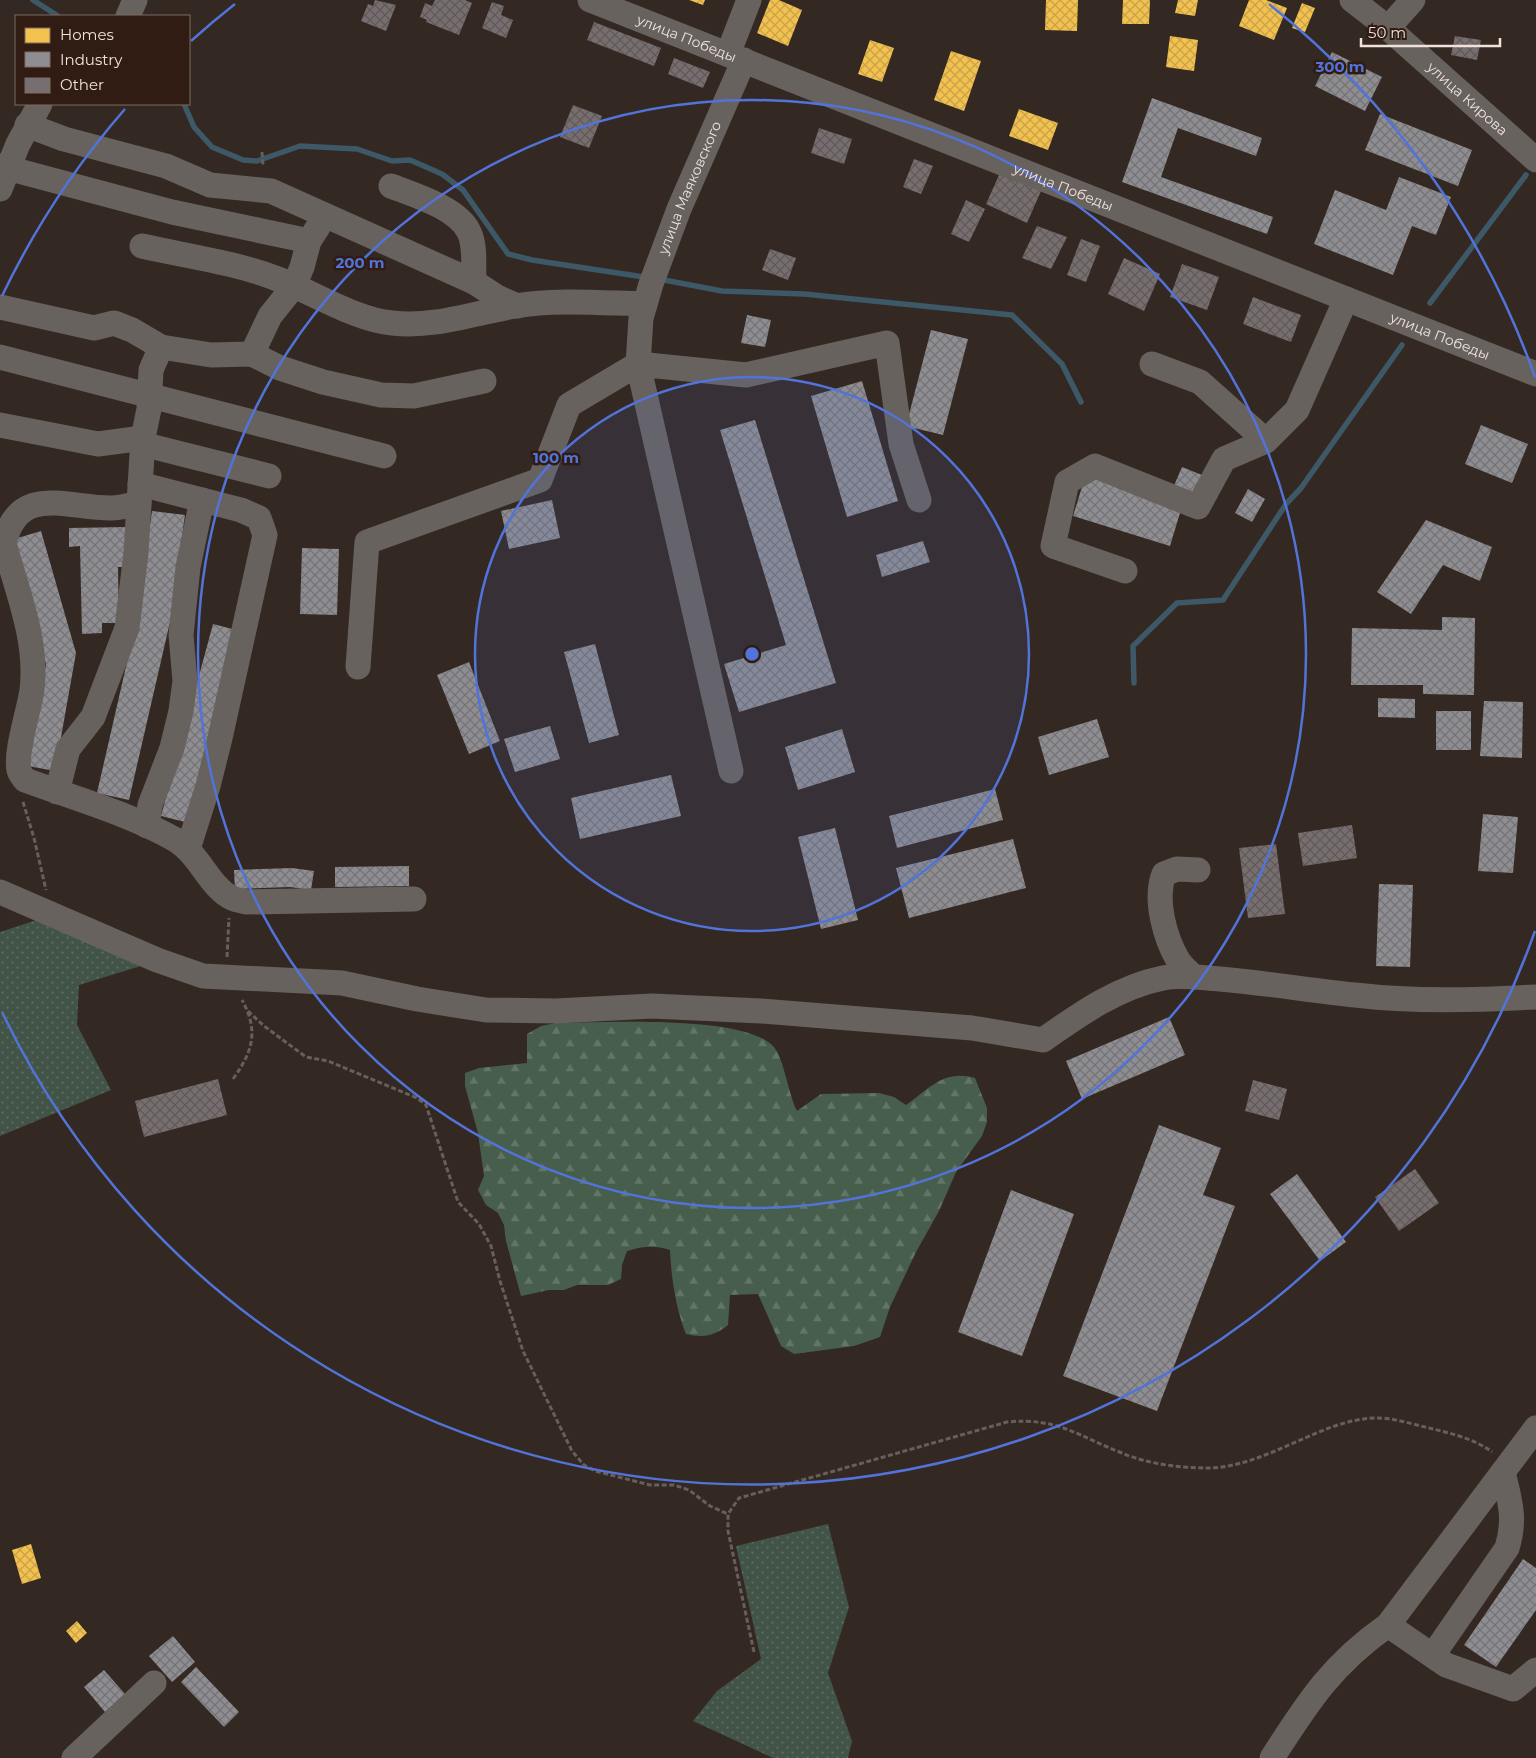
<svg xmlns="http://www.w3.org/2000/svg" width="1536" height="1758" font-family="Montserrat,sans-serif">
<defs>
<pattern id="forest-firs" width="22" height="20" patternUnits="userSpaceOnUse" patternTransform="scale(1.25)"><rect width="22" height="20" fill="#475e4d"/><path d="M5 1l3.5 6h-7zM16 11l3.5 6h-7z" fill="#627566"/></pattern>
<pattern id="garden-dots" width="8" height="8" patternUnits="userSpaceOnUse" patternTransform="scale(1.25)"><rect width="8" height="8" fill="#425447"/><path d="M2 2h.1M6 6h.1" fill="none" stroke="#5e6c61" stroke-width="1.8" stroke-linecap="round"/></pattern>
<pattern id="homes-cross-hatch" width="8" height="8" patternUnits="userSpaceOnUse" patternTransform="scale(1.25)"><rect width="8" height="8" fill="#f2c14e"/><path d="M0 0l8 8M0 8l8-8" fill="none" stroke="#c8a24b"/></pattern>
<pattern id="industry-cross-hatch" width="8" height="8" patternUnits="userSpaceOnUse" patternTransform="scale(1.25)"><rect width="8" height="8" fill="#8d8d92"/><path d="M0 0l8 8M0 8l8-8" fill="none" stroke="#757376"/></pattern>
<pattern id="building-cross-hatch" width="8" height="8" patternUnits="userSpaceOnUse" patternTransform="scale(1.25)"><rect width="8" height="8" fill="#776e70"/><path d="M0 0l8 8M0 8l8-8" fill="none" stroke="#605959"/></pattern>
</defs>
<rect width="100%" height="100%" fill="#342822"/>
<path fill="url(#forest-firs)" d="M556 1023C599 1023 753 1013 776 1050 784 1062 789 1095 797 1111L821 1094 879 1093 894 1097 906 1105C930 1088 944 1069 975 1078L987 1108V1122L982 1136 956 1172 939 1211 916 1252 890 1307 880 1337 854 1346 794 1354 781 1346 758 1294 730 1295 728 1325C714 1336 704 1338 686 1334 676 1309 671 1277 670 1250 655 1245 643 1246 627 1251L622 1265 621 1279 608 1285H577L564 1290H549L521 1296 506 1241 504 1225 498 1213 486 1205 478 1190 484 1176 478 1133 465 1086V1073L479 1068 527 1063V1034L541 1026Z"/>
<path fill="url(#garden-dots)" d="M49 916 144 965 79 985 77 1025 111 1090 0 1136V932Z
M828 1524 849 1607 828 1673 852 1741 848 1758H773L693 1721 717 1691 761 1659 736 1546Z"/>
<path fill="url(#homes-cross-hatch)" d="M689 0H705L703 5Z
M770 0H779L802 10 788 46 757 33Z
M1046 0H1078L1077 31 1045 30Z
M1123 0H1150L1149 24H1122Z
M1178 0H1198L1195 16 1175 13Z
M1249 0H1266L1287 8 1274 40 1239 26Z
M1302 3 1315 8 1305 32 1292 28Z
M1170 36 1198 40 1194 71 1166 67Z
M870 40 894 48 882 82 858 74Z
M951 51 981 61 964 111 934 100Z
M1019 109 1058 123 1048 150 1009 136Z
M31 1544 41 1578 22 1584 12 1550Z
M77 1621 87 1633 76 1643 66 1631Z"/>
<path fill="url(#industry-cross-hatch)" d="M1332 52 1382 77 1365 111 1315 86Z
M1152 98 1262 138 1256 156 1178 128 1161 177 1273 217 1267 234 1122 182Z
M1380 114 1472 150 1458 186 1365 150Z
M1399 177 1451 197 1436 235 1412 226 1393 275 1314 244 1335 190 1386 210Z
M747 315 771 320 765 347 741 343Z
M931 330 968 339 943 435 906 426Z
M862 381 898 501 847 517 811 396Z
M755 420 836 683 739 712 724 664 786 645 720 430Z
M1481 425 1528 444 1512 483 1465 464Z
M1182 467 1202 475 1192 496 1173 488Z
M1086 474 1183 503 1170 546 1073 516Z
M1248 489 1265 499 1252 522 1235 513Z
M552 500 560 538 509 549 501 511Z
M152 511 185 515 170 622 129 800 97 793 138 614Z
M1426 520 1492 547 1480 581 1443 565 1411 614 1377 592Z
M127 527 128 567H118L119 623H102V633L82 634 80 546 69 547V528Z
M41 531 76 653 55 771 28 766 46 664 11 540Z
M923 541 930 562 882 577 876 555Z
M302 548 339 549 337 615 300 614Z
M1442 617 1475 618 1474 695 1423 694V685H1351L1352 628 1442 630Z
M213 624 244 632 193 824 161 816Z
M595 644 619 735 589 743 564 652Z
M469 662 500 741 469 754 437 675Z
M1378 698 1415 699V718L1378 717Z
M1484 701 1523 702 1522 758 1480 756Z
M1436 711H1471V750H1436Z
M1097 719 1109 757 1049 775 1038 737Z
M550 726 560 759 515 772 504 739Z
M842 729 855 772 798 790 785 747Z
M671 775 681 816 580 839 571 798Z
M995 789 1003 820 897 848 889 816Z
M1483 814 1518 817 1513 873 1478 871Z
M835 828 858 920 821 929 798 837Z
M1013 839 1026 888 909 918 896 868Z
M409 866V886L335 887V867Z
M292 868 314 871 311 890 290 887 235 889 234 870Z
M1379 884 1413 885 1410 967 1376 966Z
M1169 1017 1185 1055 1082 1099 1066 1061Z
M1159 1125 1221 1148 1203 1195 1235 1206 1157 1411 1063 1376Z
M1297 1174 1346 1242 1320 1261 1270 1194Z
M1011 1190 1074 1214 1022 1356 958 1332Z
M1523 1559 1536 1568V1610L1496 1667 1464 1645Z
M173 1636 195 1662 172 1682 149 1656Z
M196 1667 239 1712 224 1727 181 1682Z
M104 1670 125 1694 105 1712 84 1687Z"/>
<g fill="none" stroke-linecap="round" stroke-linejoin="round">
<path stroke="#3d5866" stroke-width="5.5" d="M33 0 58 16
M184 104 194 127 212 147 243 160 257 161 300 146 357 149 392 161 410 160 442 174 463 190 508 254 532 260 644 277
M664 280 722 291 804 294 1012 315 1062 364 1081 402
M1430 303 1526 175
M1134 683 1133 646 1177 603 1223 600 1286 504 1301 488 1402 345"/>
</g>
<path fill="url(#building-cross-hatch)" d="M375 0 396 5 386 31 361 21 368 4 373 6Z
M435 0H465L472 3 459 35 426 22 427 20 420 17 425 3 432 6Z
M492 2 504 6 501 15 513 20 506 38 482 28Z
M594 22 661 48 654 66 587 40Z
M1455 36 1481 40 1477 60 1451 55Z
M674 58 710 72 703 88 668 74Z
M573 105 602 116 589 148 560 137Z
M819 128 852 139 844 164 811 153Z
M914 159 933 166 921 194 903 187Z
M1000 173 1041 191 1027 223 986 204Z
M966 200 985 209 969 242 951 234Z
M1037 226 1067 237 1051 269 1022 258Z
M1081 239 1100 246 1086 282 1067 275Z
M770 249 796 258 788 280 762 270Z
M1124 258 1160 274 1144 311 1108 294Z
M1182 264 1219 277 1207 310 1170 297Z
M1253 297 1301 315 1291 342 1243 324Z
M1352 825 1357 858 1303 866 1298 833Z
M1276 844 1285 914 1248 918 1239 848Z
M218 1079 227 1115 144 1137 135 1101Z
M1253 1080 1287 1089 1279 1120 1245 1111Z
M1415 1169 1439 1203 1399 1231 1375 1197Z"/>
<g fill="none" stroke-linecap="round" stroke-linejoin="round">
<path stroke="#675f5c" stroke-width="3" stroke-dasharray="5 2.5" stroke-linecap="butt" d="M262 152 263 166
M23 802 34 838 46 890
M227 957 229 918
M248 1011 264 1026 306 1057 328 1061 417 1098 426 1105 458 1202 479 1224 491 1246 500 1281 523 1351 572 1451 584 1465 595 1471 650 1485H674L689 1490 710 1506 728 1514
M233 1079C253 1051 259 1031 242 1000
M754 1652 728 1531V1514L739 1498 1007 1422C1057 1417 1078 1436 1122 1453 1147 1464 1181 1468 1207 1468 1266 1468 1322 1418 1377 1418 1394 1418 1412 1424 1429 1428 1450 1433 1475 1439 1492 1452"/>
<g stroke="#68625f" stroke-width="25">
<path id="s1" d="M590 0 1536 374"/>
<path id="s2" d="M1352 0 1388 28 1536 160"/>
<path d="M128 16 135 0"/>
<path d="M1388 28 1413 0"/>
<path d="M728 54 749 0"/>
<path d="M27 125 64 139 166 166 210 185 271 191 474 282 497 297 517 306"/>
<path d="M0 166 172 212 309 241"/>
<path d="M391 186C414 195 458 208 469 232 476 246 473 267 474 282"/>
<path d="M0 189 18 144 40 104"/>
<path d="M142 246C186 256 233 262 275 278 311 291 353 319 392 323 434 328 474 313 515 306 557 299 602 303 645 304"/>
<path d="M0 307 94 328 114 323 132 330 161 347 211 355 252 354 280 368 323 382 381 395 414 396 484 381"/>
<path d="M252 354 270 316 294 286 302 267 309 241 318 227"/>
<path d="M0 357 384 456"/>
<path d="M1152 364 1200 382 1266 441"/>
<path d="M0 425 98 444 143 438"/>
<path d="M142 444 269 476"/>
<path d="M140 484 241 510 259 518 265 535 220 738 208 786 188 849"/>
<path d="M139 503C130 505 121 508 112 508 69 509 19 482 4 543 17 591 38 640 32 690 29 711 15 752 19 770 19 773 23 777 25 780 74 798 127 813 174 839 199 853 210 888 232 898 236 900 242 901 247 902L414 899"/>
<path d="M1125 571 1053 546 1067 482 1095 466 1198 507 1224 459 1266 441 1297 410 1346 299"/>
<path id="s3" d="M358 667 367 542 540 480 569 405 638 364 641 318 651 284 679 209 744 60"/>
<path d="M731 771 638 364 746 375 887 343 901 444 919 500"/>
<path d="M57 792 68 749 93 717 127 628 136 553 143 438 149 409 151 370 161 347"/>
<path d="M147 826 150 805 172 748 181 711 185 681 181 635 188 567 202 500"/>
<path d="M0 892 157 960 203 976 342 983 417 999 486 1010 556 1011 652 1006 761 1011 972 1028 1043 1040C1080 1014 1118 987 1163 978 1181 974 1202 978 1220 979 1265 983 1309 990 1355 995 1414 1002 1477 1000 1536 997"/>
<path d="M1194 977C1189 972 1182 967 1178 960 1165 938 1154 899 1164 874L1177 869 1198 870"/>
<path d="M1388 1625 1446 1665 1513 1689 1536 1670"/>
<path d="M1433 1655 1507 1548C1516 1519 1510 1501 1503 1472"/>
<path d="M74 1758 154 1683"/>
<path d="M1272 1758C1308 1702 1332 1664 1388 1625L1536 1428"/>
</g>
</g>
<circle cx="752" cy="654" r="277" fill="#5273d9" fill-opacity=".12"/>
<g fill="none" stroke="#5273d9" stroke-width="2.5">
<circle cx="752" cy="654" r="277"/>
<circle cx="752" cy="654" r="554"/>
<path d="M1535 931A831 831 0 0 1 2 1012M2 296A831 831 0 0 1 125 109M191 41A831 831 0 0 1 235 4M1269 4A831 831 0 0 1 1535 377"/>
</g>
<g text-anchor="middle" dominant-baseline="central" stroke-width="5" stroke-linejoin="round" paint-order="stroke">
<g font-size="14" fill="#f0e2db" stroke="#301c12">
<text stroke="none"><textPath href="#s1" startOffset="104">улица Победы</textPath></text>
<text stroke="none"><textPath href="#s2" startOffset="152">улица Кирова</textPath></text>
<text stroke="none"><textPath href="#s1" startOffset="509">улица Победы</textPath></text>
<text stroke="none"><textPath href="#s3" startOffset="655">улица Маяковского</textPath></text>
<text stroke="none"><textPath href="#s1" startOffset="914">улица Победы</textPath></text>
</g>
</g>
<circle cx="752" cy="654" r="8" fill="#5273d9" stroke="#301c12" stroke-width="2.5"/>
<g font-size="15" text-anchor="middle" font-weight="bold" fill="#5273d9" stroke="#301c12" stroke-width="5" stroke-linejoin="round" paint-order="stroke">
<text x="1340" y="72">300 m</text>
<text x="360" y="268">200 m</text>
<text x="556" y="463">100 m</text>
</g>
<rect x="15" y="15" width="175" height="90" fill="#301c12" stroke="#7d6b62"/>
<rect x="25" y="28" width="25" height="15" fill="#f2c14e" stroke="#7d6b62"/>
<text x="60" y="40" font-size="15" fill="#f0e2db">Homes</text>
<rect x="25" y="52" width="25" height="15" fill="#8d8d92" stroke="#7d6b62"/>
<text x="60" y="65" font-size="15" fill="#f0e2db">Industry</text>
<rect x="25" y="78" width="25" height="15" fill="#776e70" stroke="#7d6b62"/>
<text x="60" y="90" font-size="15" fill="#f0e2db">Other</text>
<path d="M1361 38v8h139v-8" fill="none" stroke="#f0e2db" stroke-width="2.5"/>
<text x="1368" y="38" font-size="15" fill="#f0e2db" stroke="#301c12" stroke-width="4" paint-order="stroke">50 m</text>
</svg>
